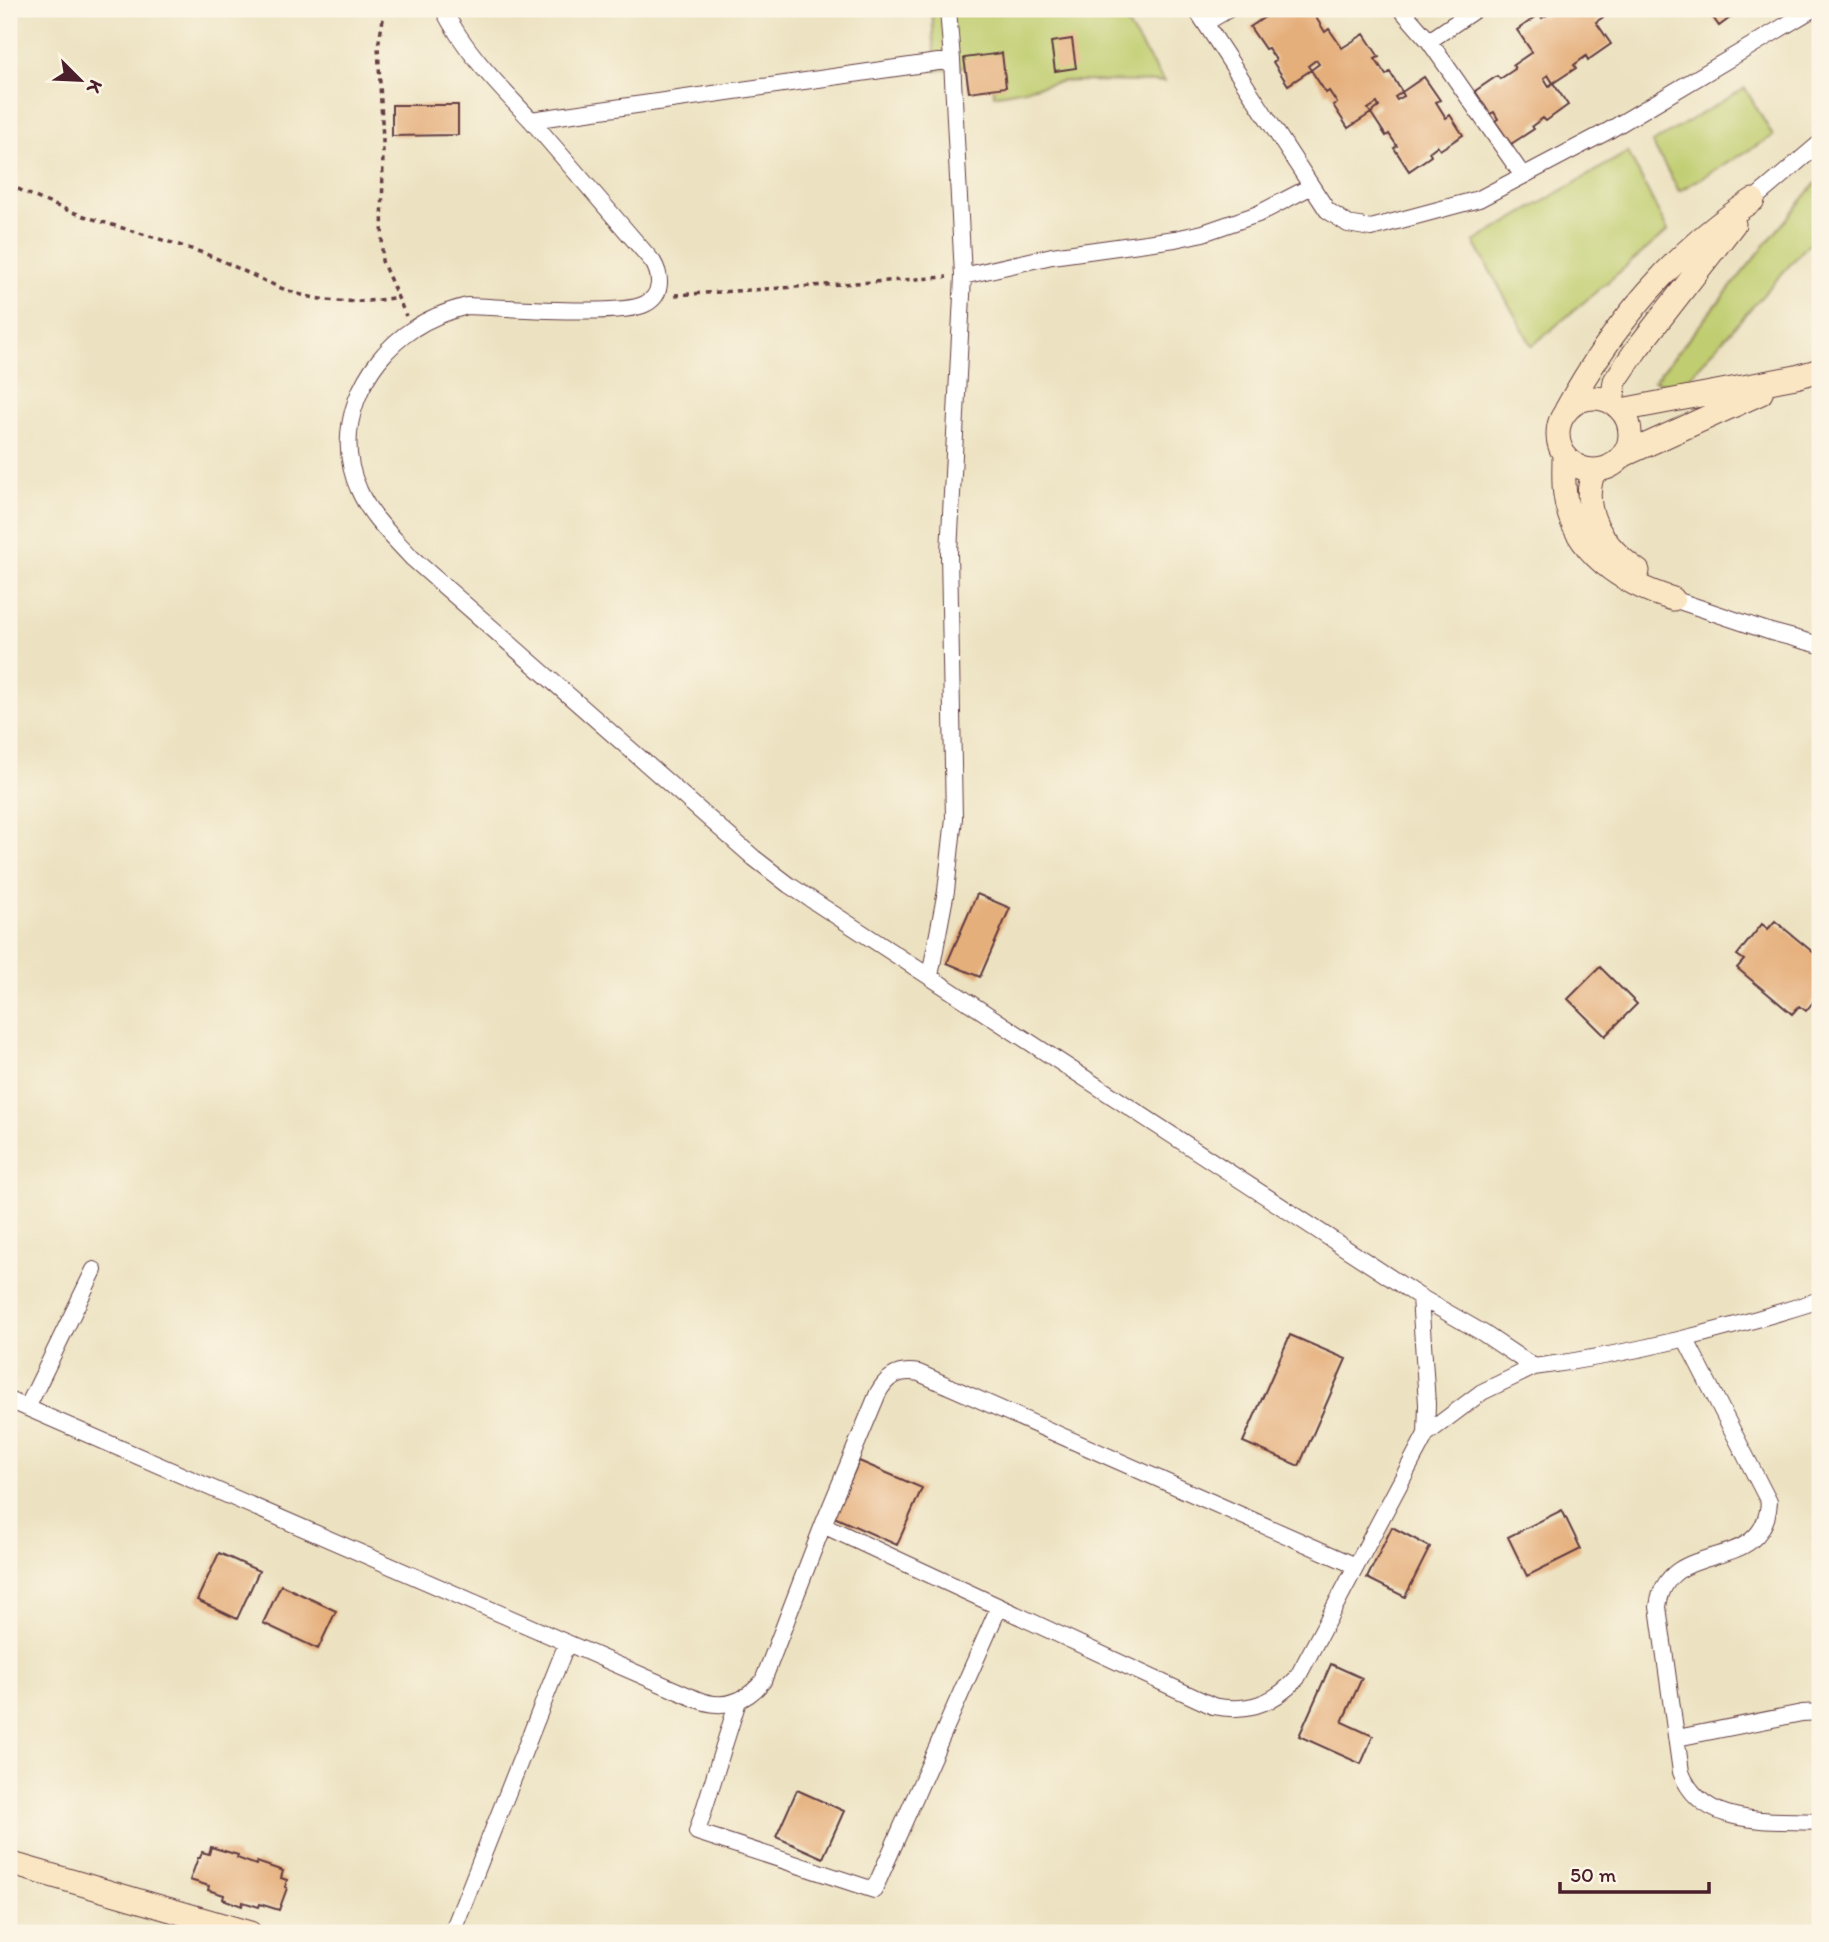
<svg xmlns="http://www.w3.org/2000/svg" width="1829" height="1942" font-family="Itim,sans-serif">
<rect width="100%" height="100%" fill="#fcf5e5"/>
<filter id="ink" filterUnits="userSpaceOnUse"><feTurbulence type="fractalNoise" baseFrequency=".0143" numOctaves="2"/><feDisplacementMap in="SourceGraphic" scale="14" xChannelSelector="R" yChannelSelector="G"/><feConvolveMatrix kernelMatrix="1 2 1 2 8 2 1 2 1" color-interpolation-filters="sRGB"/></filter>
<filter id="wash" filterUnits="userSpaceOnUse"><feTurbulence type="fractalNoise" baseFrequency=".00686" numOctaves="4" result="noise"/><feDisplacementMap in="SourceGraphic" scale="28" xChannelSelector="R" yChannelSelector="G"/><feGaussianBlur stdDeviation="1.57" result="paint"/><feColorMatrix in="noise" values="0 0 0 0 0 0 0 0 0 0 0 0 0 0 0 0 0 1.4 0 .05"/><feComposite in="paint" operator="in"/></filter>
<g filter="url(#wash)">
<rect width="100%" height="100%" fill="#ece2c1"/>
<path fill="#c0cd6f" stroke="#85764d" stroke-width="2" d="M932 9H1067L1124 19 1164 82 1065 81 994 95 990 63 935 71Z
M1745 88 1773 136 1679 191 1652 143Z
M1628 152 1668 231 1532 346 1474 242Z
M1820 178V231L1681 387 1654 381Z"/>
<g id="blocks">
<path fill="#e5af7b" d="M1284 9H1315L1319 14 1315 16 1325 32 1329 29 1342 48 1364 34 1379 57 1375 59 1386 75 1390 72 1402 92 1395 97 1397 100 1404 96 1402 92 1424 77 1440 100 1436 102 1446 118 1450 115 1463 135 1440 150 1437 146 1429 152 1431 156 1409 171 1394 148 1397 146 1389 134 1386 136 1371 113 1379 107 1377 103 1368 109 1371 113 1348 128 1333 105 1337 103 1329 91 1326 93 1311 70 1319 64 1316 60 1308 66 1311 70 1288 85 1273 62 1276 60 1268 48 1265 49 1250 27 1274 11 1276 14Z
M1556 9H1615L1596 22 1611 44 1588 60 1586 56 1574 65 1576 68 1553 83 1548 75 1544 78 1549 86 1553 83 1568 105 1546 121 1543 118 1532 126 1534 129 1511 144 1495 121 1498 119 1494 112 1490 114 1475 91 1497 76 1500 79 1515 69 1513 65 1532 52 1517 30 1540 14 1542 18Z
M1707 9H1742L1719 26Z
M1072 39 1076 68 1055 71 1051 42Z
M1002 53 1006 87 969 92 964 58Z
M392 105H458V135L392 136Z
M977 894 1010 908 980 977 947 963Z
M1775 921 1820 958V993L1806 1011 1799 1006 1792 1014 1737 968 1744 960 1737 955 1762 924 1768 929Z
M1600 967 1637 1004 1605 1036 1568 999Z
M1290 1335 1346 1359 1299 1466 1243 1442Z
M859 1461 922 1488 897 1545 834 1517Z
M1562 1510 1581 1549 1527 1576 1508 1537Z
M1392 1527 1430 1547 1405 1597 1367 1578Z
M219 1553 259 1571 237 1619 197 1600Z
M281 1585 336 1611 318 1649 263 1623Z
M1331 1664 1362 1678 1342 1722 1373 1736 1361 1764 1299 1736Z
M797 1790 844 1811 823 1858 776 1837Z
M211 1847 238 1855 237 1858 256 1865 257 1862 283 1871 281 1878 287 1880 285 1887 287 1888 279 1910 260 1904 259 1907 243 1902 242 1906 223 1899 224 1895 208 1890 209 1886 190 1880 198 1858H200L202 1852 209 1854Z"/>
</g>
</g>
<g filter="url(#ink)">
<use href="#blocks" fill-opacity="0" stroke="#623c42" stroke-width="2"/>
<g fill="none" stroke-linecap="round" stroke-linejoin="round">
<defs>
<path id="street" d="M443 9C465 52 498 85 531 120L952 60 948 9
M1196 9 1327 210 1348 224 1371 228 1479 199 1608 131 1813 9
M1401 9 1429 41 1523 176
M1205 23 1229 9
M1429 41 1476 9
M952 60 963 276
M531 120 653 262C662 277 662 296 645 304 621 317 501 307 467 306 448 311 429 318 413 329 361 363 332 432 359 490 370 516 393 537 412 558L754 858 789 885 1420 1297 1483 1333 1534 1367C1634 1354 1725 1330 1820 1300
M1753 200 1820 143
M1673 599 1771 632 1820 645
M930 976 946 891 954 818 949 553 963 276 1052 256 1175 239 1203 233 1258 214 1310 187
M1686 1340 1769 1502C1764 1579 1667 1534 1658 1607L1681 1772C1702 1829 1771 1819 1820 1822
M9 1400 696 1699C722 1710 745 1703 763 1681L823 1525 878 1393C887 1376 900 1369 919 1373L1356 1566
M27 1408 94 1270
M1426 1434 1482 1392 1534 1367
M823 1525 1213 1706C1247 1713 1274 1704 1297 1678L1426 1434 1427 1404 1420 1297
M738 1701 697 1832 874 1890 999 1607
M1677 1738 1802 1713 1820 1712
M452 1933 567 1643"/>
<path id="secondary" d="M1558 434a36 36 0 1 1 72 0a36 36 0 1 1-72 0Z
M1612 402 1615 381 1636 350 1734 224
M1566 410C1611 328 1674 250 1753 200
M1621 410 1796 377 1820 370
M1624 455 1761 393
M1564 456C1564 469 1563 482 1565 495 1572 552 1623 584 1673 599
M1594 471C1578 512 1605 548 1638 571
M9 1863 250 1933"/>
</defs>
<use href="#street" stroke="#623c42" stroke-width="18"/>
<use href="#secondary" stroke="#623c42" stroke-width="25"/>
<path stroke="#623c42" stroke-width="3.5" stroke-dasharray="5 5" stroke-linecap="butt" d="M385 9 378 46 383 140 382 261 406 316
M9 184C67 216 132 229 194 250 222 259 246 273 272 284 313 303 355 305 398 297
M675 295 947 277"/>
<use href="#street" stroke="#fff" stroke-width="16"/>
<use href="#secondary" stroke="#fbe6c3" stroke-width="23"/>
</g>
</g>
<rect width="1829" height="1942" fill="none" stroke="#fcf5e5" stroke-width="35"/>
<g transform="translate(80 80) rotate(114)" stroke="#fcf5e5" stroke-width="5" paint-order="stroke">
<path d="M0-5L12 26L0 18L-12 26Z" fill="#4a1f2b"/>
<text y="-10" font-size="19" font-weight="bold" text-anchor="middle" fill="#4a1f2b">K</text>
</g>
<path d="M1560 1882v10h149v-10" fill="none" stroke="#4a1f2b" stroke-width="3.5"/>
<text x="1570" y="1882" font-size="21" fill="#4a1f2b" stroke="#fcf5e5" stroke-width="5" paint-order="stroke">50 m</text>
</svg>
